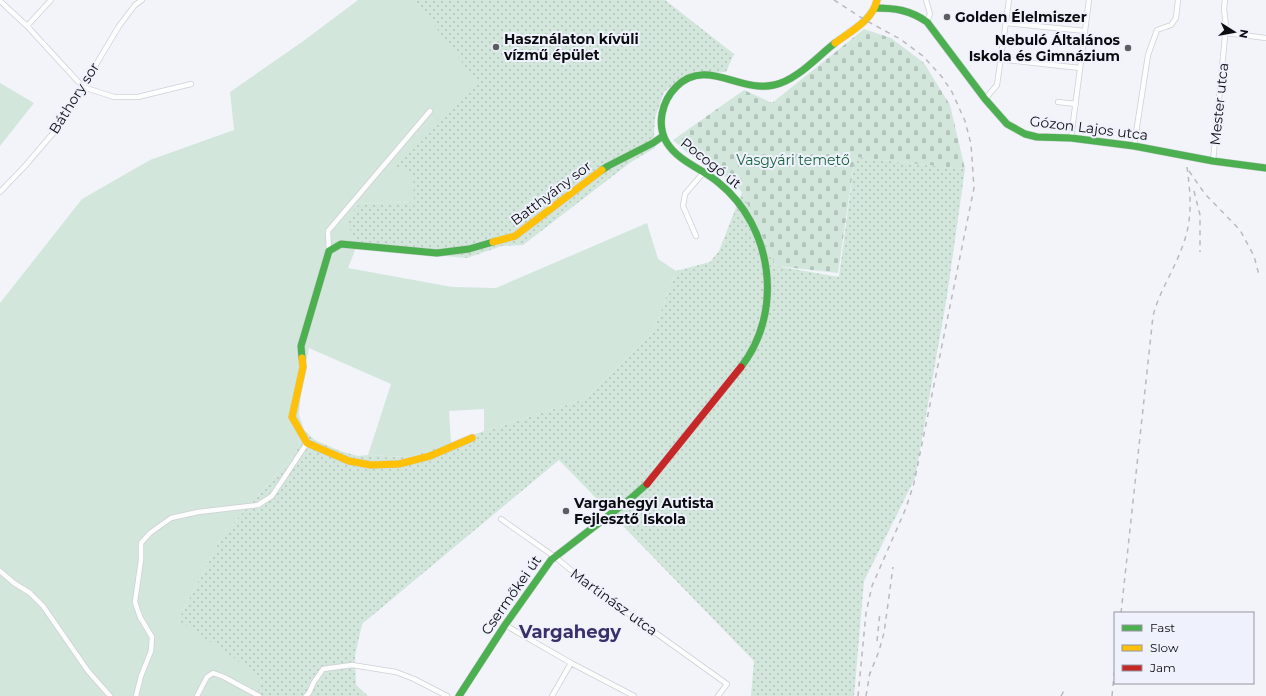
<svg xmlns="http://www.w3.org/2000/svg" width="1266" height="696" font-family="Montserrat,sans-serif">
<defs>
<pattern id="grass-dots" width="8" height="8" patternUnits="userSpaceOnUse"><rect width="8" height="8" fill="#d2e6db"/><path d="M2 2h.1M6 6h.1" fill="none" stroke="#b3c4bb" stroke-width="1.8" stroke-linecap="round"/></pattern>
<pattern id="cemetery-stones" width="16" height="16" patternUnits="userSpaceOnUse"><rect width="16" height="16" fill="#d2e6db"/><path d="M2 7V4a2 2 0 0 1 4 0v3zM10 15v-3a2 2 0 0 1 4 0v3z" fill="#b3c4bb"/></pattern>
</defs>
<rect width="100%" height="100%" fill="#f2f4fa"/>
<path fill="url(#grass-dots)" d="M415 0H665L734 54 726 72 715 73 698 71 679 80 664 92 655 118 654 133 655 148 631 162 523 245 502 246 467 258 356 248 346 220 359 204 413 202 394 167 476 82Z
M855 157 965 169 947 296 915 478 864 581 854 696H751L754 661 559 460 362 624 355 656 356 685 368 696H258L178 620 222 536 296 452 304 430 315 440 340 451 358 456 368 455 409 457 484 431 585 399 653 332 676 271 710 262 719 251 742 192 776 266 839 277Z"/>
<path fill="url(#cemetery-stones)" d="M864 29 891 38 924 63 950 105 965 169 855 157 838 273 776 266 742 192 730 180 690 155 673 140 744 90 772 103Z"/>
<path fill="#d2e6db" d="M358 0H415L477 82 395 167 413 172 414 202 359 204 347 220 356 248 348 268 452 287 496 288 647 223 658 259 676 271 653 332 585 399 484 431V409L449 411 451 443 409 457 368 455 391 384 309 348 301 389 299 415 304 430 296 452 222 536 178 620 233 657 259 680 258 696H0V303L82 199 150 160 234 130 230 92 302 42Z
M0 83 34 103 0 146Z"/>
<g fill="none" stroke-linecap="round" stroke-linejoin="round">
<defs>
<path id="street" d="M926 0 930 14 927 22
M0 1 27 26 83 87 114 97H138L191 84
M1006 23 1085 31
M27 26 51 0
M1226 33 1266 38
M1002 54 1006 60 1080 68
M985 99 997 85 1009 0
M1058 102 1076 104
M1071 138 1089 0
M1134 146 1148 55 1157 30 1171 25 1176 18 1178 0
M1213 161 1226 26 1224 9 1225 0
M0 192 25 166 60 125 119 26 135 5 142 0
M696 236 683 206 685 194 704 172
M329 251 328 231 430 111
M501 519 555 557 593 588 727 684 718 696
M0 571 14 583 30 593 43 606 88 671 110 696
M505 625 571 663 634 696
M136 696 141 676 151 651 152 637 140 617 135 602 141 560V543L150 533 171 518 198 512 258 505 272 496 307 443
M197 696 207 677 213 673 224 677 259 696
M306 696 309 693 314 682 323 669 352 665 396 672 414 679 447 696
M552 696 571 663"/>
<path id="fast" d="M875 8C895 8 910 10 927 22L985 99 1007 124 1025 134 1037 137 1071 138 1134 146 1213 161 1266 168
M602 170 608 166 653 143 663 136
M302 358 301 346 329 251 341 244 437 253 469 249 493 242
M741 367C784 312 773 227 719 183 703 169 679 162 667 143 656 125 662 101 676 87 706 57 739 93 774 85 796 81 818 56 835 43
M459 696 505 625 551 560 630 499 647 484"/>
<path id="slow" d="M835 43C851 31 873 20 877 0
M493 242 515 236 602 170
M302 358 303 367 292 417 307 443 349 461 371 465 399 464 430 456 472 438"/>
<path id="jam" d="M647 484 741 367"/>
</defs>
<use href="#street" stroke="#ced0d5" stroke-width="6"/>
<use href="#fast" stroke="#ced0d5" stroke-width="8"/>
<use href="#slow" stroke="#ced0d5" stroke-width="8"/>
<use href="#jam" stroke="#ced0d5" stroke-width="8"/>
<use href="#street" stroke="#fdfdfe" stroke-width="4.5"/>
<use href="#fast" stroke="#4caf50" stroke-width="7"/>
<use href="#slow" stroke="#ffc107" stroke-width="7"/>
<use href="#jam" stroke="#c62828" stroke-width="7"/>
<path stroke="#bababc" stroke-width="1.5" stroke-dasharray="5 5" stroke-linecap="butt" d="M834 0 865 20 900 39 923 56 942 77 952 92 965 121 971 144 974 188 914 483 906 508 872 586 866 613 858 696
M1189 171 1205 194 1240 230 1254 256 1259 275
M1194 191 1200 215V252
M1121 613 1153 316C1159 292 1173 272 1181 250 1193 222 1191 196 1187 167
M877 641 880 612
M869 676 879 651 884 633 893 567
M866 696 870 672
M1061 696 1065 689
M1112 696 1115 666"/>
</g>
<g fill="#5c5d61" stroke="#eff2fd" stroke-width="1.5">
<circle cx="947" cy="17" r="4"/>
<circle cx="496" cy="47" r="4"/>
<circle cx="1128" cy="48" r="4"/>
<circle cx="566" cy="511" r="4"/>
</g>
<g text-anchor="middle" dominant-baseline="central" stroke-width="4" stroke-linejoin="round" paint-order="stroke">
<g font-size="14" font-weight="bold" fill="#0b0c0f" stroke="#eff2fd" text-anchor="start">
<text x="955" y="17">Golden Élelmiszer</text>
<text x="504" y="39">Használaton kívüli<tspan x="504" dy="16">vízmű épület</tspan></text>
<text x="1120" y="40" text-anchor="end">Nebuló Általános<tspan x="1120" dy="16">Iskola és Gimnázium</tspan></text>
<text x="574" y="503">Vargahegyi Autista<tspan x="574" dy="16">Fejlesztő Iskola</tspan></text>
</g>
<g font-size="14" fill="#0b0c0f" stroke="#eff2fd">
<text transform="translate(74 98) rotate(-58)">Báthory sor</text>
<text transform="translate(1219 104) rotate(-84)">Mester utca</text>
<text transform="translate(1089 128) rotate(7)">Gózon Lajos utca</text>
<text transform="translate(711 163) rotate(38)">Pocogó út</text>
<text transform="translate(551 193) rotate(-37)">Batthyány sor</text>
<text transform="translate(511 595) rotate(-55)">Csermőkei út</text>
<text transform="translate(614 602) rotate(36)">Martinász utca</text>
</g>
<g font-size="14" fill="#1a633d" stroke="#eff2fd">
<text x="793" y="160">Vasgyári temető</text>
</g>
<g font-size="18" font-weight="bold" fill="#3a2f6a" stroke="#eff2fd">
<text x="570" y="632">Vargahegy</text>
</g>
</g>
<rect x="1114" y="612" width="140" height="72" fill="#eff2fd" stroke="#94969e"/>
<rect x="1122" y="625" width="20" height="6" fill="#4caf50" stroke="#94969e"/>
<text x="1150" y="632" font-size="12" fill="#0b0c0f">Fast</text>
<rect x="1122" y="645" width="20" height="6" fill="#ffc107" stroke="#94969e"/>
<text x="1150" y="652" font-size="12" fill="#0b0c0f">Slow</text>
<rect x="1122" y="665" width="20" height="6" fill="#c62828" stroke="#94969e"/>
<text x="1150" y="672" font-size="12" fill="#0b0c0f">Jam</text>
<g transform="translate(1234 32) rotate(101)" stroke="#eff2fd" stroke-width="3" paint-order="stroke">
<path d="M0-3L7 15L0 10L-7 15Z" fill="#0b0c0f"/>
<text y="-6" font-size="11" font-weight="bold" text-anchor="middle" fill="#0b0c0f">N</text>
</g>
</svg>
